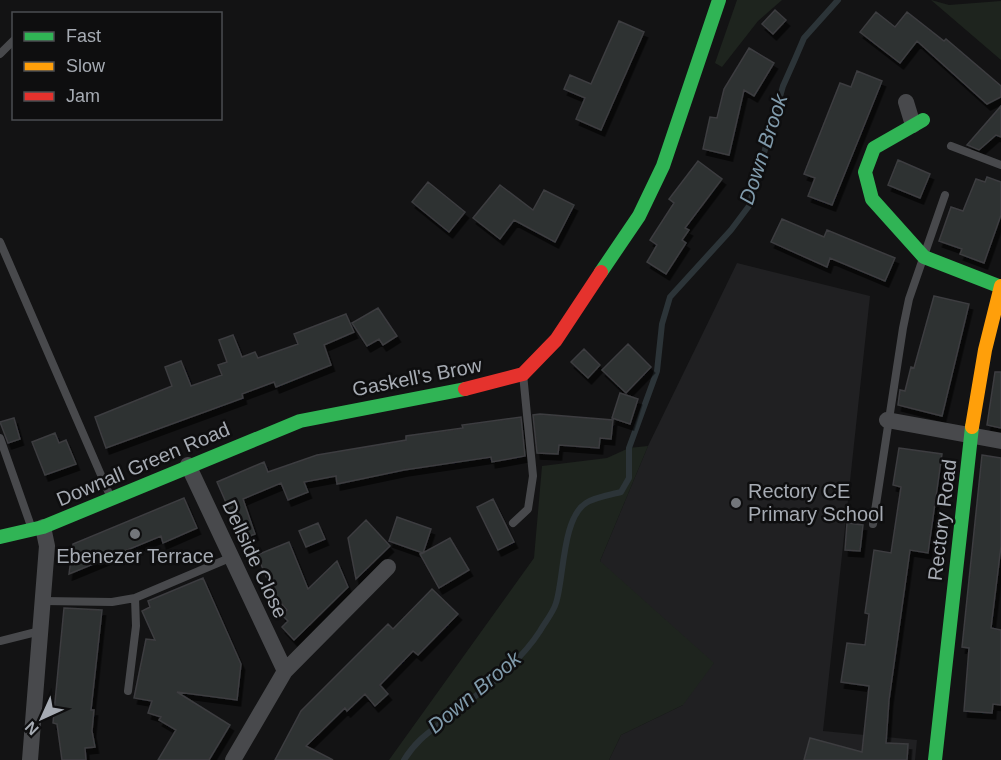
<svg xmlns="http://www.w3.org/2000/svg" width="1001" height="760" font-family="Arial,sans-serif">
<defs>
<filter id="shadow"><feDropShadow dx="3.5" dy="6" stdDeviation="0" flood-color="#0009"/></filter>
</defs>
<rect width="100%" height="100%" fill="#131314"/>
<path fill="#202022" d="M737 263 870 296 823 731 917 740 915 760H609L621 735 683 705 600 561 648 446Z"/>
<path fill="#1e241e" d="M737 0H782L758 21 722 67 715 63Z
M931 0 949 5 1001 1V60Z
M648 446 600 561 714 663 683 705 621 735 609 760H389L534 558 542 466 607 458 629 448Z"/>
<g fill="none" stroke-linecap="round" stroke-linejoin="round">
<path stroke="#2c3438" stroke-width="6" d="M404 760C417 739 431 731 450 716 481 692 519 664 540 631 545 622 553 613 556 603 564 579 562 518 586 503 595 497 610 495 621 492L629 478V448L657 371 662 324 670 297 731 230 749 206 783 86 795 59 804 38 838 0"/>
</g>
<path fill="#2f3031" stroke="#3c3d40" stroke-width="1.5" filter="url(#shadow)" d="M775 10 786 20 773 34 762 24Z
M876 12 895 27 907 12 944 41 946 39 1001 86V97L987 104 917 41 900 63 860 32Z
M619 21 644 32 601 130 576 119 585 98 564 89 570 75 591 84Z
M749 48 774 63 754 96 744 90 729 155 703 149 710 117 717 118 724 89Z
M857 71 882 81 832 205 808 196 815 178 804 174 840 83 851 87Z
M1001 106V137L996 135 979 150 967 145Z
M898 160 930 174 920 198 888 185Z
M698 161 722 179 685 228 689 230 682 240 686 243 666 274 647 262 657 245 650 240 674 203 669 199Z
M987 177 1001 182V215L984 263 960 254 962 249 939 241 951 207 963 211 976 179 985 182Z
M428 182 465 212 449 232 412 202Z
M500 185 533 210 544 190 574 205 555 242 514 220 500 239 473 218Z
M782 219 824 237 827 230 895 258 885 281 830 258 827 267 771 242Z
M934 296 969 304 942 416 898 405 900 390 905 391 911 367 914 368Z
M378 308 397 336 383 345 379 339 367 346 352 323Z
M346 314 354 332 324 345 331 365 276 387 274 382 242 394 243 398 106 448 95 417 172 386 165 367 181 361 191 386 222 375 218 365 227 362 219 340 233 335 242 357 255 352 258 358 298 344 294 334Z
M628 344 651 367 626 393 602 370Z
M584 349 600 365 588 378 571 362Z
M995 372H1001V428L987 425Z
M620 393 638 399 630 424 612 418Z
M540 414 613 420 611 439 600 438 599 448 559 445 558 454 537 453 533 415Z
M521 417 525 456 492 462 491 457 404 470 337 484 336 476 304 482 308 492 288 500 281 483 243 499 255 534 242 539 217 482 264 462 268 472 317 455 406 440V436L463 428 462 425Z
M14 418 20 439 8 443 0 422Z
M55 433 59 443 66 440 76 464 45 475 32 442Z
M899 448 942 454 928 553 910 550 889 700 886 743 908 744 907 760H804L810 738 862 752 869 686 841 682 847 643 865 645 869 614 865 613 874 550 891 553 901 487 893 485Z
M982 455 1001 458V546L991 628 1001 630V705L993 704 992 713 964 711 969 648 962 647Z
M184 498 197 528 163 543 161 536 69 574 73 544Z
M493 499 514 542 498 550 477 507Z
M397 517 431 529 423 553 450 538 469 570 439 588 420 554 423 553 389 541Z
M366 520 390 546 356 579 348 538Z
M318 523 325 539 306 547 299 531Z
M847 523 863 525 860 551 845 550Z
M289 542 308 589 337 561 348 587 294 640 282 627 288 621 282 615 287 610 274 595 257 555Z
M203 578 241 664 237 700 177 692 230 725 209 760H158L176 730 159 720 161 717 148 713 152 701 134 698 146 639 155 640 142 611 150 607 148 601Z
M432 589 458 614 418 655 413 651 380 685 388 694 375 706 365 694 347 711 345 708 306 746 333 760H275L301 711 388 624 393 629Z
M64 608 102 610 91 710H94L92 731 95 747 85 748 86 760H62L57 724 53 723Z"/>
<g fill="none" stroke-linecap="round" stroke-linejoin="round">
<path stroke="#48494c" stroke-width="8" d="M0 54 14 40
M951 146 1001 165
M0 242 111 498
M0 438 32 529
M513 523 528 509 533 476 523 374
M873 524 903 328 909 299 945 195
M44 601 112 602 135 598 232 557
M0 641 40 631
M128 691 136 626 135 598"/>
<path stroke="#48494c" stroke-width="16" d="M906 102 913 125
M887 420 1001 441
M188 465 285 671
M30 760 47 546 43 527
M233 760 285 671 388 567"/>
<path stroke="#30b455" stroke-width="14" d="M923 120 874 148 865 172 872 199 924 257 1001 287
M601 272 639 216 663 166 719 0
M0 537 43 527 300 421 465 389
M935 760 972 427"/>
<path stroke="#ff9f0a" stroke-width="14" d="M972 427 985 350 1001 286"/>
<path stroke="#e5322d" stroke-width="14" d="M465 389 523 374 556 340 601 272"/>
</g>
<g fill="#73767b" stroke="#0e0e0f" stroke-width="2">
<circle cx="736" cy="503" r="6"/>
<circle cx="135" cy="534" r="6"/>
</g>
<g text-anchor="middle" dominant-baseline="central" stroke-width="5" stroke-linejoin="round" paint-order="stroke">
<g font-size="20" fill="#a6abb3" stroke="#0e0e0f">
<text transform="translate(417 377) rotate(-11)">Gaskell's Brow</text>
<text transform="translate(143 464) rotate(-23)">Downall Green Road</text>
<text transform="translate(942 520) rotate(-83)">Rectory Road</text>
<text transform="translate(255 559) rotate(65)">Dellside Close</text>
</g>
<g font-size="20" fill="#a6abb3" stroke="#0e0e0f" text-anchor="start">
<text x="748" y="491">Rectory CE<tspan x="748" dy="23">Primary School</tspan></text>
<text x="135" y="556" text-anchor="middle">Ebenezer Terrace</text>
</g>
<g font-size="21" font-style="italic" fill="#809bac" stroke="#0e0e0f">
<text transform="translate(763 149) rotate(-72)">Down Brook</text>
<text transform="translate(474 692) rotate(-40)">Down Brook</text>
</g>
</g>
<rect x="12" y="12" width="210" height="108" fill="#0e0e0f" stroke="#4b4d51" stroke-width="1.5"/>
<rect x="24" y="32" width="30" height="9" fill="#30b455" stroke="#4b4d51" stroke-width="1.5"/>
<text x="66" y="42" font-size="18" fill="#a6abb3">Fast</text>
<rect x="24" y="62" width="30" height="9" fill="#ff9f0a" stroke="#4b4d51" stroke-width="1.5"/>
<text x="66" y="72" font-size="18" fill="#a6abb3">Slow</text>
<rect x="24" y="92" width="30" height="9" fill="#e5322d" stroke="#4b4d51" stroke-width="1.5"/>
<text x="66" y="102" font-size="18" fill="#a6abb3">Jam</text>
<g transform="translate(42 718) rotate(225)" stroke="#0e0e0f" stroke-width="4.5" paint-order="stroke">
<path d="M0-4.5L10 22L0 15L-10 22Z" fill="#a6abb3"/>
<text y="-9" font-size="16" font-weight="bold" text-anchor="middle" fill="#a6abb3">N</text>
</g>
</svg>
